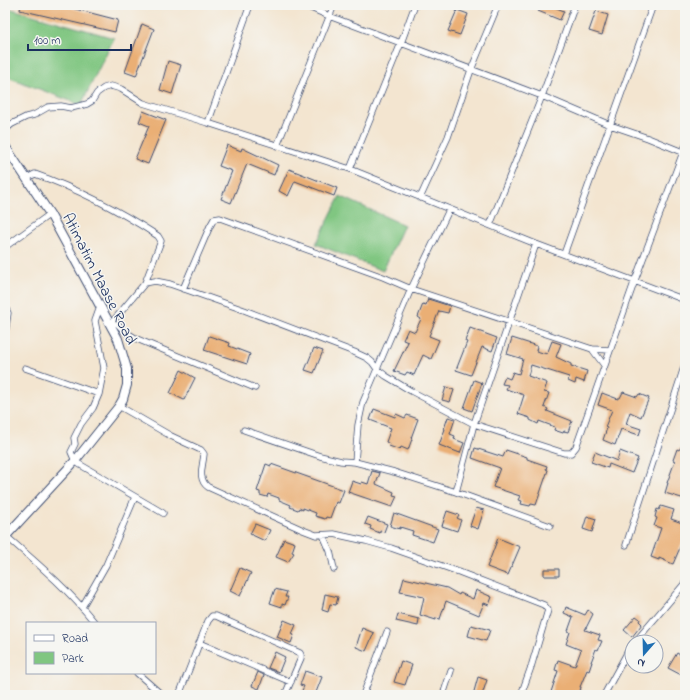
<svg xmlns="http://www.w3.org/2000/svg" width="690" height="700" font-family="'Indie Flower',sans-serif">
<rect width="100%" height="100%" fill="#f6f6f2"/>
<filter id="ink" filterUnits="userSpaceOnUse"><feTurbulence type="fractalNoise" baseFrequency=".025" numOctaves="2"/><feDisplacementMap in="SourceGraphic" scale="8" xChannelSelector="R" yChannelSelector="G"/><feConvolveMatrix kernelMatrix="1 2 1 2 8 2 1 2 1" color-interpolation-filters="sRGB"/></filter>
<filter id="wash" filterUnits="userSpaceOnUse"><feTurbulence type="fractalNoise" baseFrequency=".012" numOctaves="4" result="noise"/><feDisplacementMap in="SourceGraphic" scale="16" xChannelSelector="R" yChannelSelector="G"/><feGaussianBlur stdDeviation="0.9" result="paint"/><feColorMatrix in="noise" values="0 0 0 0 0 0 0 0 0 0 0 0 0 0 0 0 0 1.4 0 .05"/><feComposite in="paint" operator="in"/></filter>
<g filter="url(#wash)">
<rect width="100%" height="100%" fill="#f3e5d0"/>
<path fill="#80c681" stroke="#4e7a70" d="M8 8 114 38 81 105 5 76V18Z
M340 196 404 225 383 271 316 244Z"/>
<g id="blocks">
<path fill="#eaaf75" d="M21 5H60L118 20 115 32 20 10Z
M541 5H549L564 11 560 20 538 11Z
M457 10 468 14 460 35 448 31Z
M596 11 608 15 602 35 589 31Z
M142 24 154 29 136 76 125 72Z
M168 61 181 65 172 94 160 90Z
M143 111 166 120 148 164 135 159 149 126 139 122Z
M227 145 241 151 242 148 278 165 274 175 247 164 231 203 221 199 232 171 219 166Z
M289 169 337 188 334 196 295 181 288 196 279 191Z
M428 299 450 306 448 313 439 311 429 336 439 340 431 359 423 355 414 375 407 372 405 375 394 371 408 342 403 340 408 329 415 332 421 319 418 317 423 304 426 305Z
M470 328 497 338 492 351 482 347 471 375 456 370 467 342 465 341Z
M209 336 230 343 229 346 250 354 247 364 204 350Z
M512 338 537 346 536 351 547 354 552 341 561 344 556 357 571 364V366L587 371 584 382 576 379 575 384 568 381 569 377 531 365 528 376 547 383 544 392 549 393 544 407 548 409 547 411 572 421 568 432 564 431 563 433 554 430 555 427 539 421 538 424 530 420V418L518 414 524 395 506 389 508 385 502 384 505 377 510 379 513 372 519 374 523 359 507 354Z
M314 348 323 351 314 373 305 370Z
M181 370 195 378 184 400 170 393Z
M474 380 482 383 472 411 464 408Z
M446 387 454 390 450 402 442 400Z
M623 392 637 397 639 394 649 398 641 417 630 412 626 424 641 429 639 435 621 429 615 445 603 440 607 428 605 427 612 410 598 405 602 393 618 399V398H620Z
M374 409 395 417 396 414 405 418 407 415 418 419 411 438 412 439 408 450 401 447 400 450 389 446 390 444 386 442 391 428 370 420Z
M448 417 455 419 450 434 455 436 454 439 464 443 460 453 439 445 445 429H444Z
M681 447 685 448V499L665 493 668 483H667L675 461 673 460 677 449 679 450Z
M475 448 503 457 506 450 527 457V459L547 466 546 469 548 470 536 505 531 504 530 506 521 504 522 501 518 500 520 496 493 487 500 468 472 458Z
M620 451 638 458 632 473 609 464 608 468 591 462 595 452 617 461Z
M266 464 271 466V464L344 490 339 503 336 502 330 518 326 517 325 519 315 516 316 513 303 508V510L299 508 298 510 290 507 291 505 279 500V498L268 494 267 497 260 495V492L257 491Z
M372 471 380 473 376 484 394 492 393 495 397 496 392 507 348 492 352 481 361 484 362 482 368 484Z
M661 506 674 510 671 519 685 524V536L673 564 659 558V560L651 557 661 528 654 526 657 518 655 517 657 509 659 510Z
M476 508 484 510 478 529 470 526Z
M447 511 459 515 457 518 461 520 457 531 442 526Z
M394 513 438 529 433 542 412 535 413 531 400 527V529L390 526Z
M587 516 596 519 592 532 583 529Z
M368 517 387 524 384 532 380 531V533L370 529 371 526 365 524Z
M255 524 270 530 265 541 250 534Z
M498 538 520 547 508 575 487 567Z
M284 539 295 543 292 552 294 553 288 562 276 557Z
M240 568 251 573 240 596 230 591Z
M544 569H559V576H544Z
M404 578 447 588 459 595 460 593 473 599 476 590 492 597 489 605 484 603 479 615 446 601 440 619 436 618V620L420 615 424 597 400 592Z
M275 589 287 592 285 597H288L285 605 282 604V607L270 603Z
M325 594 338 597 336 605 330 604 328 612 322 610Z
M566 607 585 615 588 610 593 614 585 630 600 635 598 640 602 641 598 650 596 649 591 662H592L589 671 587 670 580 687H581L579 695H550L558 671 555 670 558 660 575 666 581 650 566 644 570 632 568 631 573 617 564 613Z
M398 614 419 619 418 626 396 621Z
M636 616 640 619 639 621 642 624 632 637 624 630Z
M284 620 296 625 292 634 294 635 291 643 277 637Z
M471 625 490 630 486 641 468 636Z
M362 628 374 633 366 651 356 647Z
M275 652 285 657 279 672 268 668Z
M677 653 685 658V677L668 668Z
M401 661 412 665 405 685 394 682Z
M305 671 322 677 315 695H300L304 686 300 685Z
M258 672 264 675 259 689 252 686Z
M478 677 487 680 482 695H473Z"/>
</g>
</g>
<g filter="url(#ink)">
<use href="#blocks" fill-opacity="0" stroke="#3b4a6f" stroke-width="1"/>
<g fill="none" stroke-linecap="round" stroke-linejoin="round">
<defs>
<path id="street" d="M250 5 208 123 350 169 536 244 685 300
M304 5 329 16 542 96 610 125 648 138 685 153
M5 130 12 124 26 117 34 115 48 107 61 106 71 108 87 104 92 101 97 93 104 88 111 86 121 89 143 103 208 123
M277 146 334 5
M350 169 401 43 415 5
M27 178 35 174C78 189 120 211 158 236L161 241 145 283
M420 198 448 137 471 70 498 5
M490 225 542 96 575 5
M5 247 50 214
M564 254 653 5
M183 289 210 226 214 219 220 218 383 277 411 289 592 349 610 350
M5 307 8 313 5 334
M100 307 95 321 104 368 99 394 93 408 81 424 74 438 75 444 71 452 75 461 79 464 163 513
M114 320 124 331 137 339 255 388
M111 328 114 320 145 283 155 281 170 284 244 310 354 352 367 358 372 362 377 369 386 376 411 391 474 424 564 453H571L576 447 635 280 685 147
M592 349 604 365
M25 368 99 394
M119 406 171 436 201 450 204 454C203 466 197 479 208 487L303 530 316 535 334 534 366 541 391 548 459 572 544 605 548 610 531 667 521 695
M244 430 320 456 341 461 355 462 394 472 456 492 550 526
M355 462 358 425 363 402 411 289 449 210
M456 492 474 424 536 244
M323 535 330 551 334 569
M6 536C37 563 69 590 95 623
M626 545 685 364
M82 607 106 565 135 497
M635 642 685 583
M199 643 291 682
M137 673 162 695
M5 690 9 695
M179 695 208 621 212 616H216L300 653 301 655V658L285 695
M363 695 387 632
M443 695 451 671
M604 695 627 653 632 646"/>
<path id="secondary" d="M5 146 50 214 118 339 127 369V385L123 399 119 406 75 461 5 537"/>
</defs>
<use href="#street" stroke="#3b4a6f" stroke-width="7"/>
<use href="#secondary" stroke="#3b4a6f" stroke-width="10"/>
<use href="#street" stroke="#fff" stroke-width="5.5"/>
<use href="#secondary" stroke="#fff" stroke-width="8"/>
</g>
</g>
<g text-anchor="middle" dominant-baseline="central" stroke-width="3" stroke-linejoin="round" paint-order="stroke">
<g font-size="16" fill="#1b2f5e" stroke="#f6f6f2">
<text transform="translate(99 279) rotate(63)">Atimatim Maase Road</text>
</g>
</g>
<rect width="690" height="700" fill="none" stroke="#f6f6f2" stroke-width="20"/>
<rect x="26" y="622" width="130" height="52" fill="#f6f6f2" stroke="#9ea6b7"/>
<rect x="34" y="635" width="20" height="6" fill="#ffffff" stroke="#9ea6b7"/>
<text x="62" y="642" font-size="12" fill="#1b2f5e">Road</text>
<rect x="34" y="652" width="20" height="12" fill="#80c681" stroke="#9ea6b7"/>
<text x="62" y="662" font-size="12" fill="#1b2f5e">Park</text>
<g transform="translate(644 654) rotate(200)"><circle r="19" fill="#f6f6f2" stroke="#9ea6b7"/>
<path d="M0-3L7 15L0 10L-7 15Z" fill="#1f6fb2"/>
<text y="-6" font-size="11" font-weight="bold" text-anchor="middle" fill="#1b2f5e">N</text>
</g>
<path d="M28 44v6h103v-6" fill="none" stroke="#1b2f5e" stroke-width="2"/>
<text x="34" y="44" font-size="12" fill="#1b2f5e" stroke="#f6f6f2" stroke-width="3" paint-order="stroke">100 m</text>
</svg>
